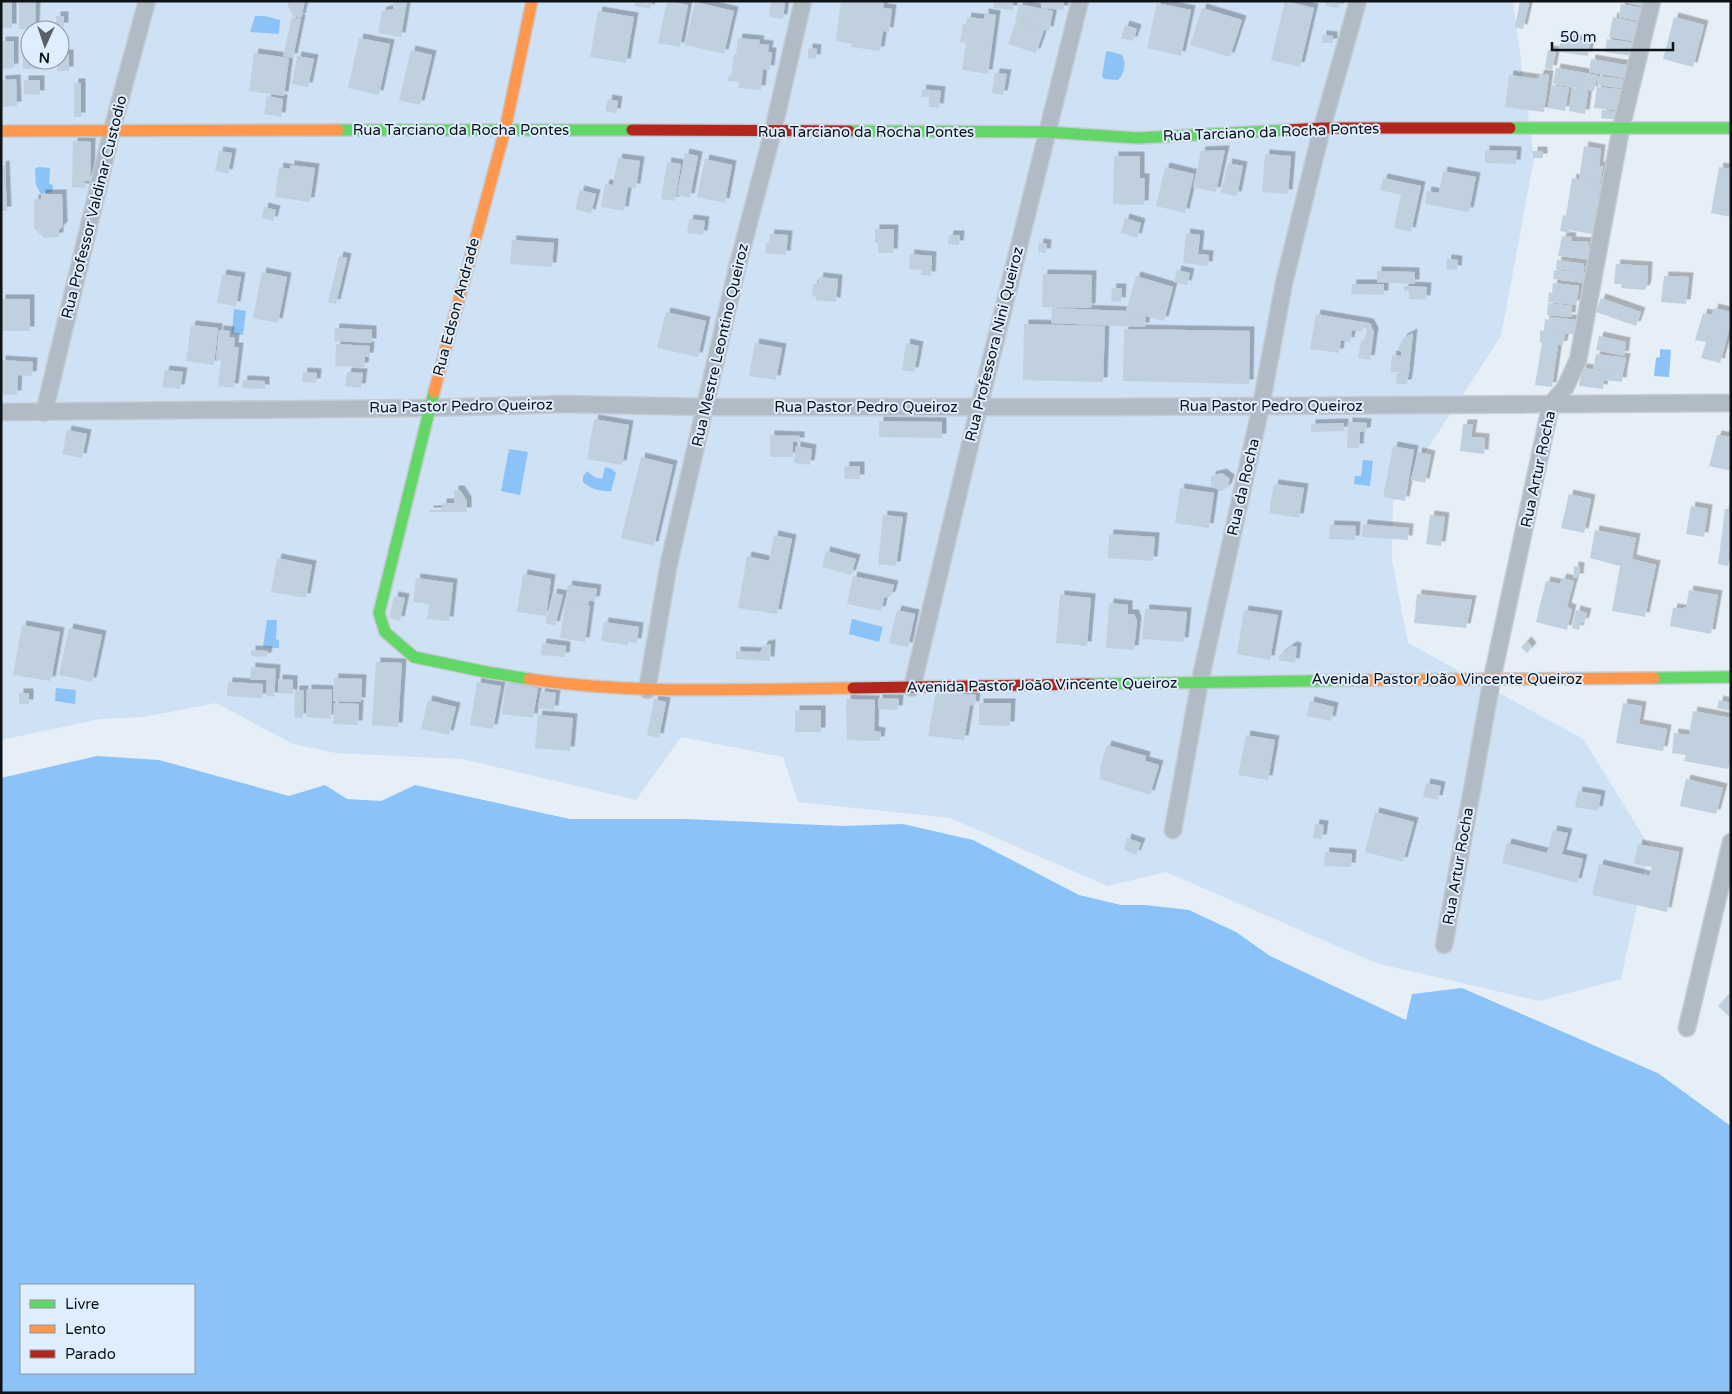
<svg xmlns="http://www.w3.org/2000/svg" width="1732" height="1394" font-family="'Varela Round',sans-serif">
<defs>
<filter id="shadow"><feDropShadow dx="4.5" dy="-4.5" stdDeviation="0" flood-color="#0004"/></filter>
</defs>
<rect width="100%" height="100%" fill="#e6eef7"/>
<path fill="#cee1f5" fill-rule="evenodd" d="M1 1H1513L1534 159 1501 336 1393 502 1392 561 1408 643 1583 739 1650 847 1621 979 1539 1001 1376 963 1166 872 1108 886 950 818 798 802 783 757 681 737 636 800 462 759 336 753 293 744 216 703 144 717 100 719 1 740ZM30 30H60V60H30Z"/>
<path fill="#8bc3f8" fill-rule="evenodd" d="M255 16H265L280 20 279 34 250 32Z
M1109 51 1122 55C1127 63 1124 74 1118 80L1104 79 1102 76 1106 52Z
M38 167 50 168 49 184 53 185 52 192 41 194 36 185 35 169Z
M234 309 246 311 243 335 232 333Z
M1660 349 1671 350 1669 377 1654 376 1656 358 1660 357Z
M509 449 528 452 520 495 501 491Z
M1363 460 1373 461 1370 486 1354 484 1355 476H1361Z
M605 467 612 469 616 473 611 491C602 492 590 489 583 482V476L587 471 594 477 602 479Z
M852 619 883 627 879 642 849 634Z
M267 620H277L276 639 279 640V648L263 647Z
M56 688 76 690 75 704 55 701Z
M97 756 159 760 289 796 325 785 347 799 381 801 415 785 570 819H686L843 826 903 824 973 840 1079 895 1121 905H1145L1189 910 1236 932 1270 956 1406 1020 1412 994 1461 987 1658 1073 1731 1126V1393H1V778ZM21 1285H194V1373H21Z"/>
<path fill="#e6eef7" d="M1462 985 1659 1071 1731 1123V1126L1658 1073 1462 988 1412 994 1417 991Z"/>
<path fill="#c1d0df" filter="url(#shadow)" d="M1 1H12V28H1Z
M19 1H36L35 28 19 29Z
M286 1H305L301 18 293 16Z
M394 1H407L401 37 378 33 382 11 393 9Z
M635 1H652L650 9 635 6Z
M667 1 688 5 680 47 658 43Z
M771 1H785L783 19 769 17Z
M841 1H884L883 8 892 9 889 32 883 31 880 51 851 47 852 44 836 41Z
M994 1H1013V10L993 8Z
M1041 1H1064V10L1041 8Z
M1285 1 1314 8 1300 67 1271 60Z
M1327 1H1340L1339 8 1326 6Z
M1520 1 1529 3 1523 29 1515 27Z
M1621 1H1647L1646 7Z
M695 2 734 11 724 54 685 45Z
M1157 3 1191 10 1181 56 1147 48Z
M1019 4 1053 11 1049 31 1044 30 1036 53 1008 44 1016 21 1037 27 1015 20Z
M1621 4 1642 8 1639 21 1619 17Z
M1202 8 1242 20 1230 57 1190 45Z
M598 11 634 17 626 63 590 57Z
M984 13 996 15 988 74 962 70 966 43 960 42 963 24H966L967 17 984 19Z
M56 16H64V27H56Z
M292 17 301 19 293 58 283 56Z
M1613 17 1640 23 1637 42 1609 37Z
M1674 17 1704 25 1693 67 1663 59Z
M1125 25 1137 29 1133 41 1121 38Z
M1322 35 1333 36V43H1322Z
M1561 37 1590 42 1588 56 1559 52Z
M359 38 390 44 379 95 348 88Z
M738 38 760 40 759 44 769 45 768 52H772L770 70 763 69 761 90 738 88 739 82 728 81 729 75 731 76 734 54H736Z
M1607 39 1635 43 1633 56 1605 52Z
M1 41H14V68L1 69Z
M22 41H30V60H38V69H23Z
M808 48 817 49 816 59 808 58Z
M411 50 432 55 420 105 399 100Z
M1548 50 1556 51 1552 70 1545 68Z
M254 53 289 58 284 96 249 91Z
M60 54H69V71H57V60H60Z
M297 56 314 59 308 87 292 84Z
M1591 59 1632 66 1630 79 1589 72Z
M1556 68 1597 75 1594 91 1553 84Z
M995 73 1007 74 1003 95 992 93Z
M1540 74 1549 75 1544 112 1505 107 1509 75 1538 79Z
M1598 76 1630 80 1628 89 1597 85Z
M16 79 17 106 2 107 1 80Z
M24 80H40V95L24 94Z
M74 83H81V117H74Z
M1552 85 1569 88 1565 111 1548 108Z
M1597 87 1629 90 1624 111 1594 108Z
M1572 88 1588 91 1585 114 1569 111Z
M922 89 941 91 939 108 929 107V97H921Z
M267 96 283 99 281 117 264 114Z
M608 99 618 101 616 113 605 111Z
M1602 110 1620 112 1619 120 1601 118Z
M73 141 91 142 90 181H85V188L72 187Z
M1584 146 1601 149 1599 166H1603L1600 182 1579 179Z
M1225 150 1216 192 1193 187 1201 151Z
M1485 150 1517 151 1516 164 1485 163Z
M219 151 232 153 228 174 215 171Z
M1533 151H1543V158H1533Z
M685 153 698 156 690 198 677 195Z
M1265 154 1291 156 1288 194 1262 192Z
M1114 156H1140V178H1145L1144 205 1113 204Z
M618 158 640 161 636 188 628 187 624 211 601 207 605 184 613 185Z
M705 159 732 165 725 203 697 197Z
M667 162 681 164 675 201 661 199Z
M1228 163 1243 166 1237 196 1221 193Z
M5 165 7 211H1V166Z
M290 165 315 168 310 202 275 197 279 167 290 169Z
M1165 167 1194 174 1185 213 1156 206Z
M1719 167 1731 169V217L1711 213Z
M1443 171 1476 177 1469 212 1425 204 1427 191 1439 193Z
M1383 178 1421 186 1411 232 1394 228 1401 195 1380 190Z
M1572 178 1605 184 1592 234 1569 230V233L1560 231 1563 215 1566 216Z
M580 190 596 194 591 214 575 209Z
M41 194H62L63 226 59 230V237L44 238 34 228V199H41Z
M264 207 276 210 273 221 262 218Z
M1125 218 1141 223 1137 238 1121 233Z
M689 219 705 221 703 235 687 233Z
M875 229H894L893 253H878V243H875Z
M1186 233 1200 235 1198 254 1209 255 1208 266 1183 263Z
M770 234 788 235 786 255 765 253 766 243H769Z
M949 235H960L959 245 948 244Z
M1562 236 1572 237 1571 241 1589 242 1588 259 1558 256Z
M512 240 554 243 552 267 510 264Z
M1039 243 1047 244 1046 253 1038 252Z
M910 254 932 256 931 276 921 275 922 270 909 269Z
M339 256 347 258 336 304 328 302Z
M1447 259 1458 260 1457 270 1446 269Z
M1557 260 1584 264V272L1556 269Z
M1616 264 1648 266 1647 285 1645 290 1621 288 1622 284H1614Z
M1177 270 1190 273 1187 285 1174 282Z
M1554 270 1587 273 1585 283 1553 279Z
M1377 271 1415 272V284L1377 282Z
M262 272 287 277 278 323 253 318Z
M222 274 241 277 236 306 217 303Z
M1043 274 1092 275 1091 308 1042 307Z
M1136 276 1173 287 1164 321 1133 313 1146 317 1145 327 1051 323 1052 308 1126 311Z
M1664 276 1689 277 1686 304 1661 302Z
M819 277 838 279 836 302 816 300V297L812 296 813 284H818Z
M1553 283 1579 286 1576 305 1548 302 1549 292 1552 293Z
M1352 284H1384V295L1351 294Z
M1404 286 1427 287 1426 300 1409 299V291H1404Z
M1112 288H1122L1121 302 1111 301Z
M1601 298 1641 312 1636 326 1596 312Z
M1 299H30V331H1Z
M1548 303 1572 306 1571 317 1547 315Z
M1714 308 1731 312V323L1720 363 1701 358 1706 342 1695 340 1703 313 1712 315Z
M666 312 706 321 698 357 657 348Z
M1316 314 1369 323 1374 332 1370 360 1358 358 1361 341 1365 339 1367 329 1363 328 1361 332 1352 330 1350 342 1341 340 1339 353 1310 349Z
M1550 317 1578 320 1576 335 1551 331 1565 334 1563 345H1558L1552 387 1535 385 1542 343 1540 342V330L1544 331 1545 319 1549 320Z
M1024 324 1105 326 1103 382 1023 380Z
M191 325 218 328 214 365 186 361Z
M335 328 372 330V343L334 341Z
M1124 329 1250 331 1249 384 1123 381Z
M219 330 230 331 229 337 235 338 234 347H239L234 388 218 386 221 360 216 359Z
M1413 333 1409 372 1407 384H1396L1397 373 1409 372H1390L1392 355 1401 356V352L1398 348 1403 338Z
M1599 336 1626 342 1624 356 1596 350Z
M755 343 782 348 776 380 749 376Z
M906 343 919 346 914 372 902 370Z
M336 344 370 346 369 357H365L364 367 335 366Z
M1596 354 1626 358 1623 373 1593 368Z
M1 360 33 362 32 376 18 375 17 395 1 394Z
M1582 368 1623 373 1622 382 1604 380 1603 389 1579 386Z
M165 370 183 372 180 389 162 387Z
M303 372 317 373 316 383 302 382Z
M347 372 363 373 361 388 345 386Z
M243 380 265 381V389L242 388Z
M594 419 629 425 622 465 587 459Z
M879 421 942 422V438L879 437Z
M1348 422 1367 423 1366 432H1360L1359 448H1347Z
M1344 423V431L1311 432V424Z
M1463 424H1473L1471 437 1485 438 1484 454 1460 451Z
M67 430 87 434 82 458 62 454Z
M770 435 800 436V442H793V457H770Z
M1717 435 1731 437V471L1709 466Z
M796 446 812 449 810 465 794 463Z
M1393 446 1414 450 1405 501 1383 497Z
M1418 452 1431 455 1425 483 1411 480Z
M641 457 673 465 654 546 621 538Z
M845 466H860V479H844Z
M1222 473 1230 479 1227 488 1221 491 1211 486V476Z
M1274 484 1304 488 1299 518 1269 513Z
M1180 488 1214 493 1209 528 1175 523Z
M454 490H460L467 501V512H429V510H442V503H454Z
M1569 494 1591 499 1584 533 1561 528Z
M1691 506 1708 509 1704 537 1686 534Z
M1725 509H1731V546L1728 566 1718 564Z
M883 515 903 517 896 566 878 564Z
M1430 515 1445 517 1441 546 1426 544Z
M1363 524 1409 528 1408 540 1362 537Z
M1330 525 1356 526 1355 540 1329 539Z
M1595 530 1636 538 1632 559 1656 565 1645 617 1612 611 1620 566 1590 558Z
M1109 534 1155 537 1153 561 1108 558Z
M774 535 792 539 777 614 738 608 747 556 769 561Z
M826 551 856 559 851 575 822 567Z
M277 558 312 565 306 598 271 592Z
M1574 566 1580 567 1579 578H1573Z
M523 574 551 579 546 616 517 612Z
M853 576 894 585 891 596 884 598 881 611 847 604Z
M416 578 453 583 449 621 427 619 429 604 413 602Z
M1562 578 1574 581 1567 607 1572 609 1567 630 1536 622 1546 581 1560 584Z
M568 585 597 589 595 601 589 600 588 605 571 602 590 606 585 642 560 638Z
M1689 590 1718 595 1711 634 1670 626 1673 608 1681 609 1686 607Z
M553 593 563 595 555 626 545 623Z
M1417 594 1472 600 1466 628 1414 623Z
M1060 595 1091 598 1087 646 1056 643Z
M394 596 405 598 400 621 389 618Z
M1109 603 1128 605V614H1134L1137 621 1134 650 1106 648Z
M1145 609 1187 612 1184 642 1142 639Z
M897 610 915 614 908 647 889 643Z
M1244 610 1278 615 1270 660 1237 654Z
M1576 610 1587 613 1584 623 1581 622 1579 630 1572 628Z
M604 622 639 627 637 643 628 642V645L601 641Z
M22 625 60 632 51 681 13 675Z
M69 628 102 635 92 682 59 675Z
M1527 641 1532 647 1527 653 1521 647Z
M542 643 566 646 565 657 541 655Z
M771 644 770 661 736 659V651L760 652 764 645Z
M1292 646 1297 647 1295 663 1278 660 1280 655Z
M251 650 268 651 267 657 251 656Z
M376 662 402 663 398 727 372 725Z
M251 667 276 669 274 697 266 696 267 680H250Z
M334 678 362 679 361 702 333 701Z
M278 679 293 680V694L278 693Z
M228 682 263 684 262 698 227 696Z
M477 682 501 686 493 729 470 725Z
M506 683 538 688 533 718 502 714Z
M307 689 332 690 331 719 306 717Z
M295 690H304L303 718 294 717Z
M541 691 556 693 554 710 538 708Z
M936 692 976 695 975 706 970 705 964 740 928 736Z
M19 693H29V704H19Z
M878 698 899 699 898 710 878 709Z
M654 699 666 702 659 738 647 735Z
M846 699 875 700 874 731 881 732 880 741 847 740Z
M428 700 456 707 449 735 421 729Z
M1719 700 1731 703V711L1717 708Z
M1310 701 1334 707 1331 721 1307 716Z
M334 703 359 704 358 725 333 724Z
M979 703H1011L1010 726 979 725Z
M1623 703 1642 706 1639 724 1667 729 1663 751 1616 743Z
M795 710H821V732H795Z
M1693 711 1731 718V759L1728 769 1684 761 1686 755 1672 753 1674 733 1689 735Z
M538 715 573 718 570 751 535 748Z
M1246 735 1275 740 1268 780 1238 775Z
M1107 745 1146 756 1145 761 1159 765 1150 795 1100 779V768Z
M1686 779 1723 788 1716 814 1680 806Z
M1426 783 1441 786 1438 800 1423 797Z
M1578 791 1601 795 1598 811 1575 807Z
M1375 812 1414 822 1403 862 1365 852Z
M1315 824 1324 825 1322 839 1313 838Z
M1553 830 1568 833 1562 854 1583 859 1577 883 1502 863 1507 843 1547 853Z
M1127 838 1141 843 1136 855 1124 850Z
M1638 844 1679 852 1667 912 1592 895 1599 864 1650 876 1652 867 1634 864Z
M1325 852 1352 854 1351 867 1324 866Z
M1731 992V1018L1718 1006Z"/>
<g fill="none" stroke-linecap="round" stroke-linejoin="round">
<defs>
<path id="street" d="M1 412 429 408 564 404 705 407H1109L1731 403
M44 413 112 130 147 1
M912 688 979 407 1080 1
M647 690 669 563 738 264 773 131 803 1
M1173 830 1200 681 1261 406 1284 283 1322 128 1358 1
M1444 945 1492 679 1551 404 1565 388 1578 360 1621 128 1652 1
M1687 1028 1731 842"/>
<path id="fast" d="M1510 128H1731
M338 130H632
M849 131 1047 132 1138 138 1287 130
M434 392 379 613 385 632 414 657 486 672 529 679
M1654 678 1731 677
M1090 684 1369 680"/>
<path id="slow" d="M1 131 338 130
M434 392 505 130 532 1
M529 679C636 695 745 689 853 688
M1369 680 1654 678"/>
<path id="jam" d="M632 130 849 131
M1287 130 1322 128H1510
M853 688 1090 684"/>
</defs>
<use href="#street" stroke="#c5cbd2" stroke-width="19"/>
<use href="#fast" stroke="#c5cbd2" stroke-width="14"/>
<use href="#slow" stroke="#c5cbd2" stroke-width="14"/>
<use href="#jam" stroke="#c5cbd2" stroke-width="14"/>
<use href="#street" stroke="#b0bbc6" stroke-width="16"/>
<use href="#fast" stroke="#63d668" stroke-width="11"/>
<use href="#slow" stroke="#ff974d" stroke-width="11"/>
<use href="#jam" stroke="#b3261e" stroke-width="11"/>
</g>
<g text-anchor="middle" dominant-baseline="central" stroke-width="4" stroke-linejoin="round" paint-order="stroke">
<g font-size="15" fill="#0e1318" stroke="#dfeefe">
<text x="461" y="130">Rua Tarciano da Rocha Pontes</text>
<text x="866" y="132">Rua Tarciano da Rocha Pontes</text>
<text transform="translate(1271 132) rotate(-2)">Rua Tarciano da Rocha Pontes</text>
<text transform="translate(94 207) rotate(-76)">Rua Professor Valdinar Custodio</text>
<text transform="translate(456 307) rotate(-75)">Rua Edson Andrade</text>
<text transform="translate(994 344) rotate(-76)">Rua Professora Nini Queiroz</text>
<text transform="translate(720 345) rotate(-77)">Rua Mestre Leontino Queiroz</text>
<text transform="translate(461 406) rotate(-1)">Rua Pastor Pedro Queiroz</text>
<text x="1271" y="406">Rua Pastor Pedro Queiroz</text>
<text x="866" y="407">Rua Pastor Pedro Queiroz</text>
<text transform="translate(1538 469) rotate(-78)">Rua Artur Rocha</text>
<text transform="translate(1243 487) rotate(-77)">Rua da Rocha</text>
<text x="1447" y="679">Avenida Pastor João Vincente Queiroz</text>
<text transform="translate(1042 685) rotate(-1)">Avenida Pastor João Vincente Queiroz</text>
<text transform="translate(1458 866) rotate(-80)">Rua Artur Rocha</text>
</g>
</g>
<rect width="1732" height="1394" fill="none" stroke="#0e1318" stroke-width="5"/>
<rect x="20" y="1284" width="175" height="90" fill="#dfeefe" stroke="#8b96a2"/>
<rect x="30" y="1300" width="25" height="8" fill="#63d668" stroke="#8b96a2"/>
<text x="65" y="1309" font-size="15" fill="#0e1318">Livre</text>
<rect x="30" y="1325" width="25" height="8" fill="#ff974d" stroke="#8b96a2"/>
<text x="65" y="1334" font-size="15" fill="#0e1318">Lento</text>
<rect x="30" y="1350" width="25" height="8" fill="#b3261e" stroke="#8b96a2"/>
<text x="65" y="1359" font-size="15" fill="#0e1318">Parado</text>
<g transform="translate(45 45) rotate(183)"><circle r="24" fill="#dfeefe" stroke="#8b96a2"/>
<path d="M0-4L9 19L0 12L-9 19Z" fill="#5a6066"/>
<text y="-8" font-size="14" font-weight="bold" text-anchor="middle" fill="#0e1318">N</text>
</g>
<path d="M1552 42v8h121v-8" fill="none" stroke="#0e1318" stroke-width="2.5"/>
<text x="1560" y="42" font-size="15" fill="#0e1318" stroke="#dfeefe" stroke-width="4" paint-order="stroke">50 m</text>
</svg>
